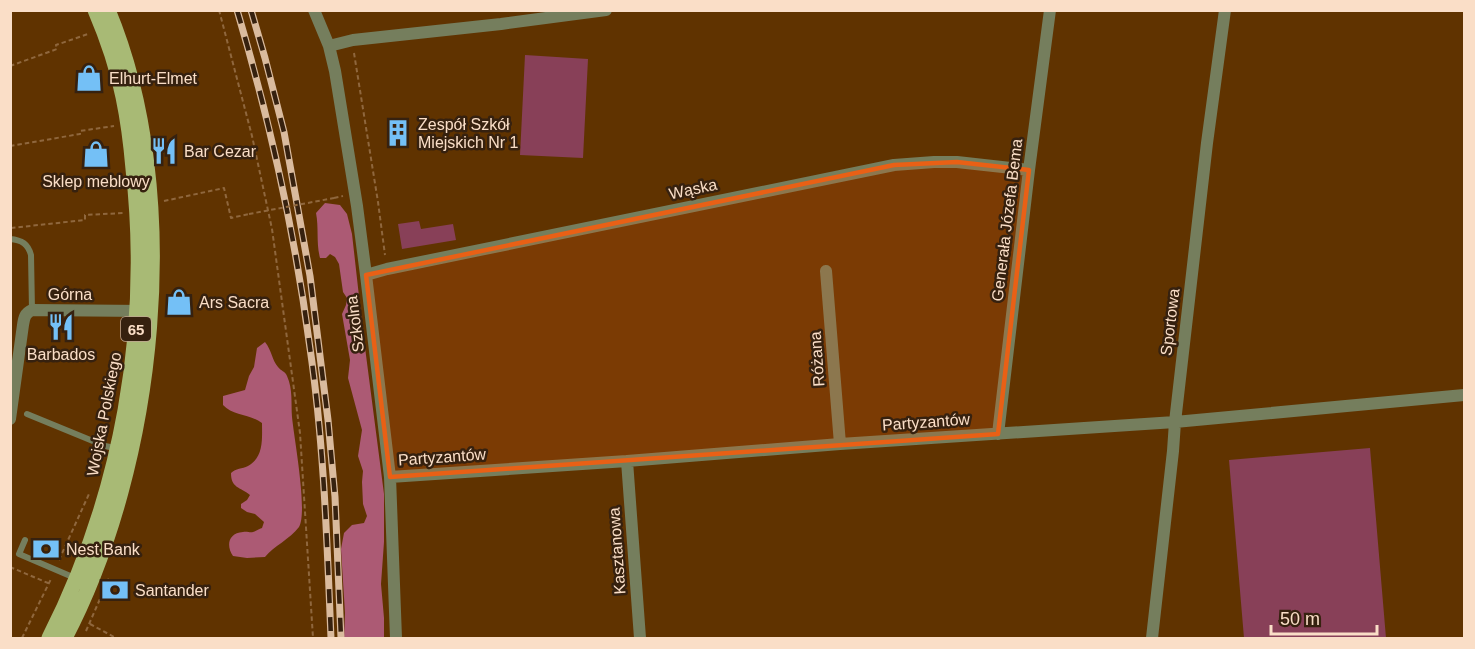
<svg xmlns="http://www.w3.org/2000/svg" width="1475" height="649" font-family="Arial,sans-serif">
<rect width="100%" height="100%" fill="#603300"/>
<path fill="#884058" d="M525 55 588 59 583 158 520 155Z
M419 221 421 229 453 224 456 240 402 249 398 224Z
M1370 448 1386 638H1244L1229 460Z"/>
<path fill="#ac5a74" d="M325 203 340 205 347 214 352 234 363 332 384 494V542L381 584 384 618V638H344L345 613 341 549 344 533 352 525 364 523 367 516 363 504 362 482 363 471 358 456 362 430 348 378 350 360 342 314 346 305 347 298 343 292 339 264 335 257 330 254 326 258H320C316 243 319 228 316 213Z
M265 342C272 351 272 360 278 367 281 371 285 371 287 376 293 389 291 404 292 417 294 438 308 512 299 527 290 539 274 546 265 557L247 558 233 556C226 546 228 533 243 532 247 531 250 533 253 532 256 531 259 529 262 528L264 522 255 514 247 512 241 508V504L247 500 250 495C240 487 231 488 231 473 236 468 242 469 248 466 264 457 262 439 262 423 250 414 233 416 223 405V396L245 390 249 376 254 367 257 348Z"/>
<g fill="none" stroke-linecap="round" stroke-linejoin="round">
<path stroke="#8f673d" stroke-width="2" stroke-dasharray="4.5 3" stroke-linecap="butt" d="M219 10 252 136 272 229 300 433 313 638
M354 53 378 202 385 255
M10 66 57 49 56 45 88 34
M10 146 80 134V131L114 126
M334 198 343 196
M164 201 224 188 231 218 249 214
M11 228 85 220V215L123 213
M59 560 89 494
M10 567 48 583
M90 624 116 638
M86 631 110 576
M22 638 51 579"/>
<path stroke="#757e5d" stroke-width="6" d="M10 239C22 240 28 244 31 255L32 310
M27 414 105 446 115 448
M25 540 19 554 75 578"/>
<path stroke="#757e5d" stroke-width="12" d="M314 10 329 46 335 71 357 206 366 275 390 477 396 638
M329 46 353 40 501 24 606 10
M826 271 840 444
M366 275 387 269 894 165 934 162H957L1029 170
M10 419 23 325C24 318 25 313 32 310L145 311
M998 434 1029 170 1050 10
M627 461 640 638
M390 477 627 461 840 444 1175 422 1464 395
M1152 638 1173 451 1175 422 1207 143 1225 10"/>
<path stroke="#a8ba75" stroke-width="15" d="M49 638C122 494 151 330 133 169 131 145 128 121 123 97 117 67 107 38 95 10
M65 638C156 464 185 194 108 10"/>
<defs>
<path id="rail" d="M237 10C270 121 295 234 310 348 324 444 327 542 331 638
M251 10 265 58 284 132 310 276 328 420 335 497 341 638"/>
</defs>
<use href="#rail" stroke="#dabb9e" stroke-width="7"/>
<use href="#rail" stroke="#36210f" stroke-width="4.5" stroke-dasharray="14" stroke-linecap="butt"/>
<path stroke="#8f673d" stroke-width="2" stroke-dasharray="4.5 3" stroke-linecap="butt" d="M249 214 334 198"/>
</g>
<path fill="#e96015" fill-opacity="0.2" stroke="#e96015" stroke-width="4.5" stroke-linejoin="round" d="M957 162 1029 170 998 434 390 477 366 275 894 165Z"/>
<defs>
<symbol id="shop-bare" viewBox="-9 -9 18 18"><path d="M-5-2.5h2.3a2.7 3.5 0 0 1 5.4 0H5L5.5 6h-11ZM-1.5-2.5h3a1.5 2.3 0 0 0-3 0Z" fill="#74c0f6" stroke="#36210f" stroke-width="2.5" paint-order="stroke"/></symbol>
<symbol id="building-bare" viewBox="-9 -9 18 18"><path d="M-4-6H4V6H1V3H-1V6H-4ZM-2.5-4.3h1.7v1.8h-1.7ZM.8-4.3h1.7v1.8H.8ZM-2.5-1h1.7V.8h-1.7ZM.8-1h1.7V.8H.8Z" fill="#74c0f6" stroke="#36210f" stroke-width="2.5" paint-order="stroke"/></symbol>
<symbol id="restaurant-bare" viewBox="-9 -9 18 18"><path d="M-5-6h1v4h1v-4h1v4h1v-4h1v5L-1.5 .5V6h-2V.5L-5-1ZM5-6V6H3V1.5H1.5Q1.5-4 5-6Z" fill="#74c0f6" stroke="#36210f" stroke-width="2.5" paint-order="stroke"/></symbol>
<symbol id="bank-bare" viewBox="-9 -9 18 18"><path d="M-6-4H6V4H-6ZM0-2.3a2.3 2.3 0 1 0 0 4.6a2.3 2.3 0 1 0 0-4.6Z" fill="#74c0f6" stroke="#36210f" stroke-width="2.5" paint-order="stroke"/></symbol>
</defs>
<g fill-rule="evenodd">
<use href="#shop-bare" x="70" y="59" width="38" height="38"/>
<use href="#building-bare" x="379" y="114" width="38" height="38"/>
<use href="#restaurant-bare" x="145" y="132" width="38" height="38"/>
<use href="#shop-bare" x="77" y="135" width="38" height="38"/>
<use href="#shop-bare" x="160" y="283" width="38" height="38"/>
<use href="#restaurant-bare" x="42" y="308" width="38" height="38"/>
<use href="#bank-bare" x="27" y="530" width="38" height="38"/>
<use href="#bank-bare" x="96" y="571" width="38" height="38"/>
</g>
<g text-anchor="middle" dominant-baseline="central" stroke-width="5" stroke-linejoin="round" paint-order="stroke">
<rect fill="#36210f" stroke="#bfa590" stroke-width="1.5" x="121" y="317" width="30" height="24" rx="4.5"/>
<g font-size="15" font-weight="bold" fill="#fadec7">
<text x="136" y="329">65</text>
</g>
<g font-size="16" fill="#fadec7" stroke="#36210f" text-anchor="start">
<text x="109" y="78">Elhurt-Elmet</text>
<text x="418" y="124">Zespół Szkół<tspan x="418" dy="18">Miejskich Nr 1</tspan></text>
<text x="184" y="151">Bar Cezar</text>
<text x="96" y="181" text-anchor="middle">Sklep meblowy</text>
<text x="199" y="302">Ars Sacra</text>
<text x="61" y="354" text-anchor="middle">Barbados</text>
<text x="66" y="549">Nest Bank</text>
<text x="135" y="590">Santander</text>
</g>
<g font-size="16" fill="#fadec7" stroke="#36210f">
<text transform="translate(693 189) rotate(-12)">Wąska</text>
<text transform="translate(1007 220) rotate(-83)">Generała Józefa Bema</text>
<text x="70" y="294">Górna</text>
<text transform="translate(1170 322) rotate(-83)">Sportowa</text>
<text transform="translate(355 324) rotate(-97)">Szkolna</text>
<text transform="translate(817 359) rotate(-94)">Różana</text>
<text transform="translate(104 414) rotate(-79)">Wojska Polskiego</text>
<text transform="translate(926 422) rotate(-4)">Partyzantów</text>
<text transform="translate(442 457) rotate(-4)">Partyzantów</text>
<text transform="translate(617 551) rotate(-94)">Kasztanowa</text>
</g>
</g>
<rect width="1475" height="649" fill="none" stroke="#fadec7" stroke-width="24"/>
<path d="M1271 625v9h106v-9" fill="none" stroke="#fadec7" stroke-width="3"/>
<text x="1280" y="625" font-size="18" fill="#fadec7" stroke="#36210f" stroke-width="4.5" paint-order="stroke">50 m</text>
</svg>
